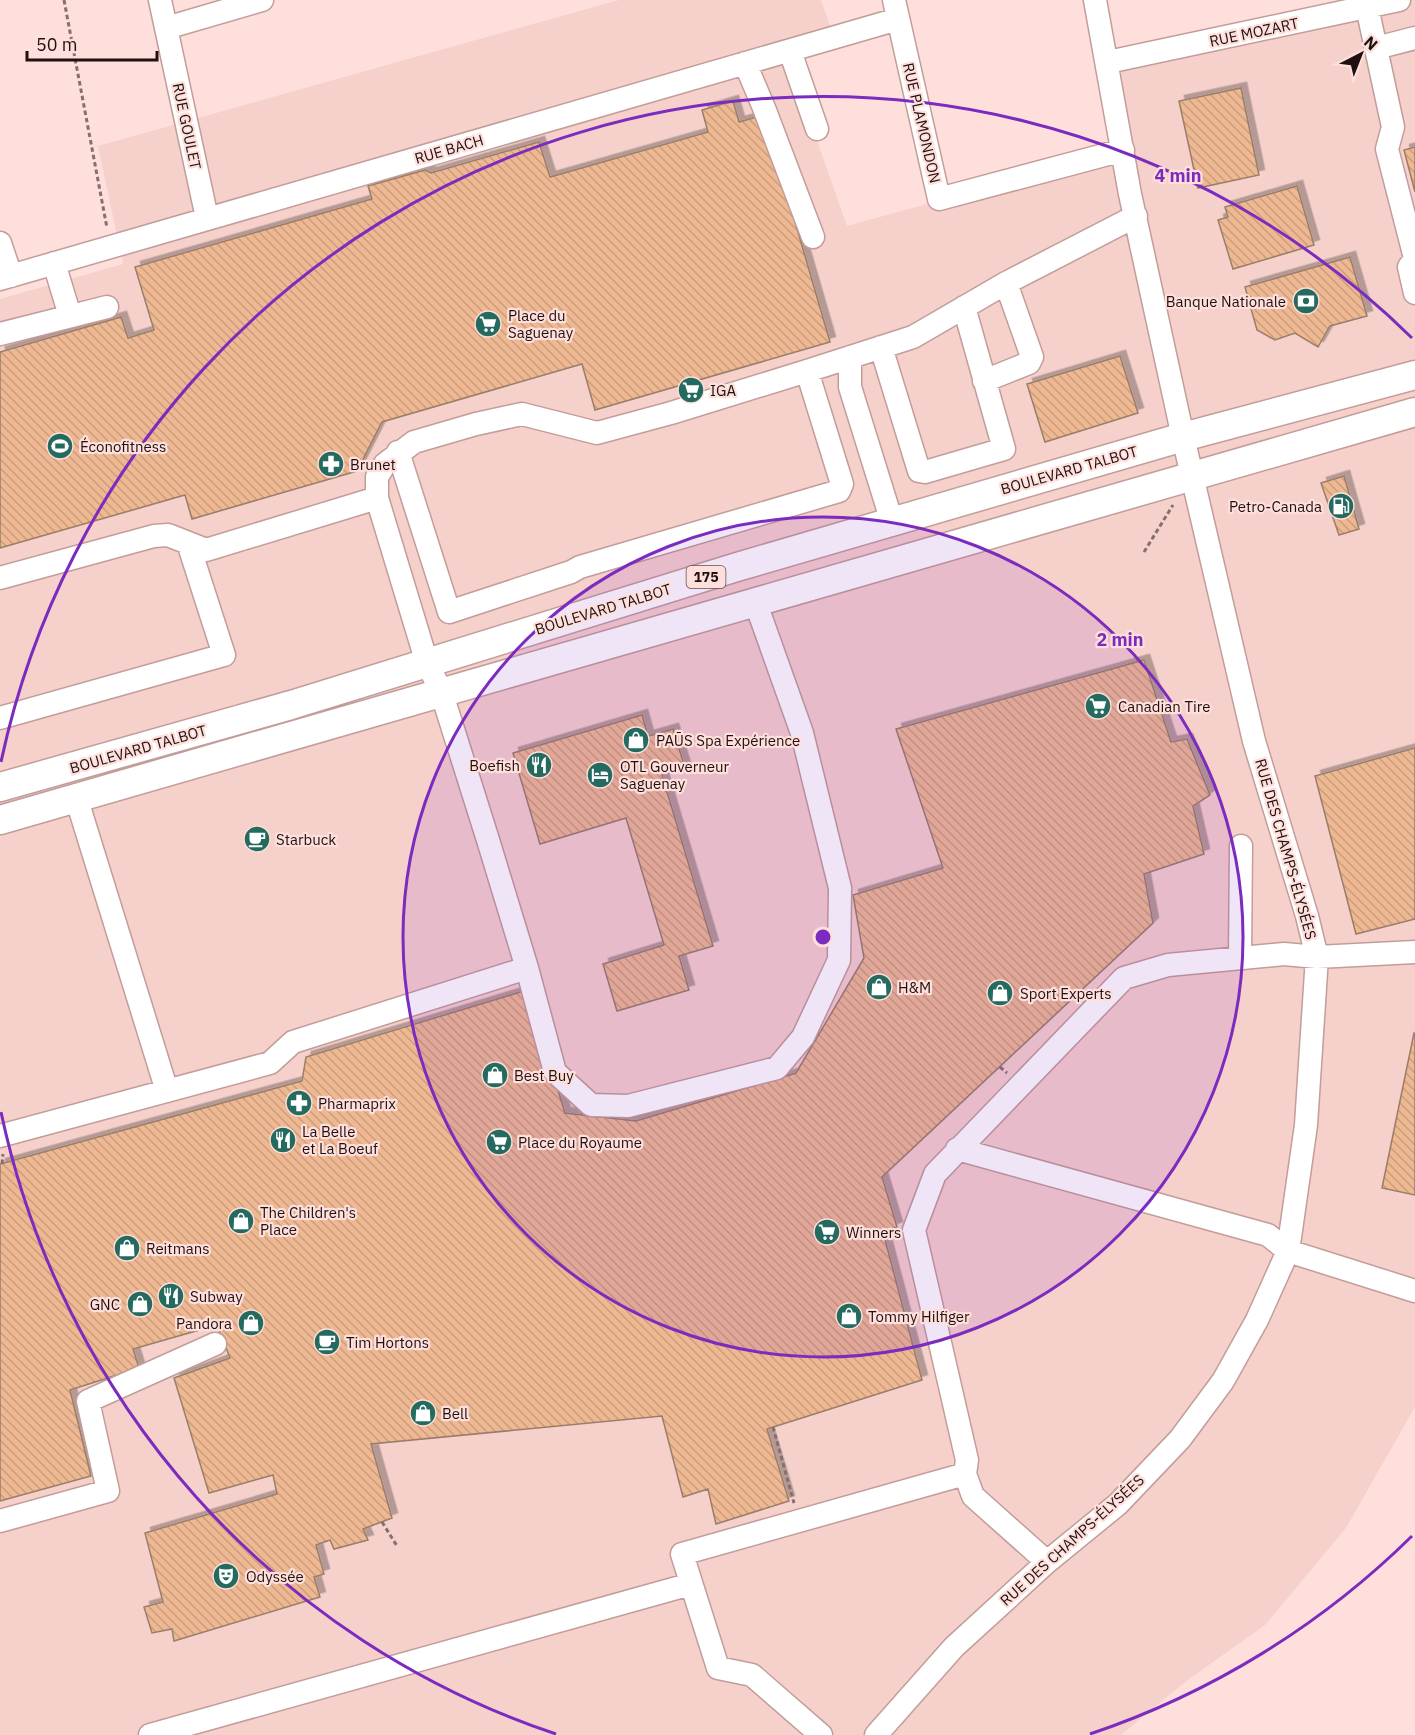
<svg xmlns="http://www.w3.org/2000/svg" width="1415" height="1735" font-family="'IBM Plex Sans',sans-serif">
<defs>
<pattern id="building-back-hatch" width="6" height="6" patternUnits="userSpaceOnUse" patternTransform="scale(1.5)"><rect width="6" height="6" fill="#eeb892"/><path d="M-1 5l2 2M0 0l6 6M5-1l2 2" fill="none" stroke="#cc9d7d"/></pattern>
<filter id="shadow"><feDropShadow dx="5.5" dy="-5.5" stdDeviation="0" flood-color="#0004"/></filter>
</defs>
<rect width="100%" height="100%" fill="#ffdfdb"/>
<path fill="#f6d0cb" d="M619 0H821L834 37 786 52 847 226 1123 150 1108 62 1399 0H1415V1407L1346 1528 1265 1625 1185 1682 1121 1735H0V299L123 264 98 146Z"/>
<path fill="url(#building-back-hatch)" stroke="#997e6a" stroke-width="1.5" filter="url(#shadow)" d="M1241 88 1259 175 1198 188 1179 101Z
M733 101 739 122 764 115 830 342 595 410 582 364 382 422 357 471 192 519 185 495 0 548V352L121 317 128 338 154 330 135 267 372 199 368 186 425 170 431 173 539 142 550 177 708 132 702 110Z
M1415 147V192L1404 150Z
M1297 186 1314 245 1233 269 1218 220 1228 217 1225 207Z
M1350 257 1367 316 1330 326 1318 347 1295 333 1275 340 1257 330 1245 287Z
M1120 356 1138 413 1045 442 1027 384Z
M1344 476 1359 529 1339 535 1321 483Z
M1144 660 1171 742 1187 739 1210 795 1193 806 1204 854 1144 874 1153 923 882 1177 897 1227 883 1232 922 1380 767 1429 789 1501 716 1524 708 1489 683 1497 662 1416 371 1444 392 1518 363 1529 368 1540 334 1549 330 1540 316 1545 324 1574 314 1577 320 1597 174 1641 172 1629 152 1633 144 1607 163 1602 145 1533 277 1494 273 1475 209 1493 174 1378 230 1358 217 1325 133 1349 139 1368 70 1390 91 1476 0 1501V1164L302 1081 306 1057 527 990 565 1113 636 1121 796 1073 864 958 853 895 943 868 896 729Z
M642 715 648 736 673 729 685 768 662 775 713 946 679 956 689 990 617 1011 603 964 664 945 626 818 540 844 513 753Z
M1415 748V919L1356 934 1315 776Z
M1414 1033 1415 1034V1195L1382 1188Z"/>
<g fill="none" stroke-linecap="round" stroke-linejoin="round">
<defs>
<path id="minor" d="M160 0 207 218
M894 0 939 199 1123 150
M1367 7 1393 127 1387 149 1415 258
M166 28 262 0
M1376 48 1415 38
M790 51 817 129
M1108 62 1399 0
M745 63 764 108 813 237
M0 243 11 276
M1415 260 1409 267 1415 293
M54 263 70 316
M0 279 898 19
M0 334 107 307
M881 347 919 471 925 472 1004 449 964 307
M850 357V387L892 522
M984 381 1029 363 1032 357 1006 283
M398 452 449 612 571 572 580 567 839 491 842 484 807 371
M0 578 154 536 168 535 206 550 377 498
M755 601 802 733 840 888 839 960 803 1037 777 1068 628 1106 591 1105 555 1072 527 968 488 840 441 691 427 663 377 498V477L385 464 414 442 476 424 522 414 597 433 671 413 807 371 913 337 1006 283 1136 216
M0 718 224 655 188 543
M76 797 167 1091
M1240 958 1241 846
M0 1136 270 1063 293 1042 527 968
M957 1149 1268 1235 1288 1251 1415 1291
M965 1474 967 1460 914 1230 935 1174 1124 978 1168 965 1284 954 1317 957 1415 952
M0 1521 108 1491 88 1401 215 1344
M150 1735 691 1584
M821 1735 752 1675 718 1668 682 1554 965 1474 973 1496 1047 1562
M876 1735 954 1647 1047 1562 1118 1504 1180 1439 1223 1381 1257 1320 1288 1251 1306 1125 1317 957 1307 916 1254 741 1183 437 1130 194 1095 0"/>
<path id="major" d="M0 787 291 705 737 567 1183 437 1415 375
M0 820 1415 412"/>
</defs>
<use href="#minor" stroke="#c29d99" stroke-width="25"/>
<use href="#major" stroke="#c29d99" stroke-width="31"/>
<path stroke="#86706e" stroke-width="3" stroke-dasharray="4.5 3" stroke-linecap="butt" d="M64 0 107 228
M1144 552 1173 505
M1000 1067 1007 1073
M2 1164 3 1154
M773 1427 794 1503
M382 1522 397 1546"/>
<use href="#minor" stroke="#fff" stroke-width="22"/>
<use href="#major" stroke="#fff" stroke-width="28"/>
</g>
<circle cx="823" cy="937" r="420" fill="#7b2cbf" fill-opacity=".12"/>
<g fill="none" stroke="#7b2cbf" stroke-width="3">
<circle cx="823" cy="937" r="420"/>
<path d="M1412 1536A840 840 0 0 1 1090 1734M556 1734A840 840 0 0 1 1 1112M1 762A840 840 0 0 1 1412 338"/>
</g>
<defs>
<symbol id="bank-disc" viewBox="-11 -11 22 22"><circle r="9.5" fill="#246a5e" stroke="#ffdfdb"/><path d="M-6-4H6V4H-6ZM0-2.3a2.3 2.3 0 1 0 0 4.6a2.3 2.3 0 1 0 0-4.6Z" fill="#fff"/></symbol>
<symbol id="supermarket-disc" viewBox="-11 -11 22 22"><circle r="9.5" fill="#246a5e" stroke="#ffdfdb"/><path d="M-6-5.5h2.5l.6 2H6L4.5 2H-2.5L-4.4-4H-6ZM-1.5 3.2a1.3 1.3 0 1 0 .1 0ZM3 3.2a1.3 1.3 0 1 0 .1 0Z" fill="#fff"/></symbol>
<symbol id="stadium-disc" viewBox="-11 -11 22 22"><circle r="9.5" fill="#246a5e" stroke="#ffdfdb"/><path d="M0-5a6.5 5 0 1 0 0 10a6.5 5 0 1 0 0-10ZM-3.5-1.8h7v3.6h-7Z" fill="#fff"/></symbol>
<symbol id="pharmacy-disc" viewBox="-11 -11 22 22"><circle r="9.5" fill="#246a5e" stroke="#ffdfdb"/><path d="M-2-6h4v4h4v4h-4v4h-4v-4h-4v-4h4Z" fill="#fff"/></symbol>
<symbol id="fuel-disc" viewBox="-11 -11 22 22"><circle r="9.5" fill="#246a5e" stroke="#ffdfdb"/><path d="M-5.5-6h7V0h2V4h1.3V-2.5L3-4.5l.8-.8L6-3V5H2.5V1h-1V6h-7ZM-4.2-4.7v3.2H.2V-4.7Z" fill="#fff"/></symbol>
<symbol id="shop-disc" viewBox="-11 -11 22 22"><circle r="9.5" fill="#246a5e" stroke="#ffdfdb"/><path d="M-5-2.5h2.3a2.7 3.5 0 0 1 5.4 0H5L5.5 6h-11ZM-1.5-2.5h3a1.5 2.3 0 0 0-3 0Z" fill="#fff"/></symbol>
<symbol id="restaurant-disc" viewBox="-11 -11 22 22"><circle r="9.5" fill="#246a5e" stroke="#ffdfdb"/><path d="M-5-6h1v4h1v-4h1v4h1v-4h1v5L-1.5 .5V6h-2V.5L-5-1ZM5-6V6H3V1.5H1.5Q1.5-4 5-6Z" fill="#fff"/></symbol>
<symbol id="hotel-disc" viewBox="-11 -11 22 22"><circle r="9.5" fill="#246a5e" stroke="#ffdfdb"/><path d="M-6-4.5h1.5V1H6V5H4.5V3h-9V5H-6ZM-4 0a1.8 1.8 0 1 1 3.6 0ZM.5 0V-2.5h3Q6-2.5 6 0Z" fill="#fff"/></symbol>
<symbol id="cafe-disc" viewBox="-11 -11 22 22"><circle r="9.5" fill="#246a5e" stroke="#ffdfdb"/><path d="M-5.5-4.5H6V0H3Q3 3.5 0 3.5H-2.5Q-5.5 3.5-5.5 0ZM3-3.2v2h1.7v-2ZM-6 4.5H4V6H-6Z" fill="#fff"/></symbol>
<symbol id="theatre-disc" viewBox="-11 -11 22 22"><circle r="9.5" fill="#246a5e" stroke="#ffdfdb"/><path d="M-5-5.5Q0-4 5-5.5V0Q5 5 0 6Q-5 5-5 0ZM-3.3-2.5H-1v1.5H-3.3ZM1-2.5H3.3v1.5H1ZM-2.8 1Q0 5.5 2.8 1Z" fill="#fff"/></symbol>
</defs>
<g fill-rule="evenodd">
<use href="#bank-disc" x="1291" y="286" width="30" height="30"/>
<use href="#supermarket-disc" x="473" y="309" width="30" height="30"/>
<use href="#supermarket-disc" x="676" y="375" width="30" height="30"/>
<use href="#stadium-disc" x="45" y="431" width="30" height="30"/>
<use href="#pharmacy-disc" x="316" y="449" width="30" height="30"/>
<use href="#fuel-disc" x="1326" y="491" width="30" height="30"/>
<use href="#supermarket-disc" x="1083" y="691" width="30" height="30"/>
<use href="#shop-disc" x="621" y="725" width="30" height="30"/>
<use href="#restaurant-disc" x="524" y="750" width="30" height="30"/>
<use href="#hotel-disc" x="585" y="760" width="30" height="30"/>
<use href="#cafe-disc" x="242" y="824" width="30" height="30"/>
<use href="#shop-disc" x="864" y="972" width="30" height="30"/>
<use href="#shop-disc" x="985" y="978" width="30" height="30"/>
<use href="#shop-disc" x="480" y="1060" width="30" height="30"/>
<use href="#pharmacy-disc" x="284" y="1088" width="30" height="30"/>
<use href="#restaurant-disc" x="268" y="1125" width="30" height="30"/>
<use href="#supermarket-disc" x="484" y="1127" width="30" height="30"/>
<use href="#shop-disc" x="226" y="1206" width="30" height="30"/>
<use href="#supermarket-disc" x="812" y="1217" width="30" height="30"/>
<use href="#shop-disc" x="112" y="1233" width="30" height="30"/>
<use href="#restaurant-disc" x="156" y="1281" width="30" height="30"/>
<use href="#shop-disc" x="125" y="1289" width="30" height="30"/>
<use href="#shop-disc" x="834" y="1301" width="30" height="30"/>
<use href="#shop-disc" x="236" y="1308" width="30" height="30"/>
<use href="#cafe-disc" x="312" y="1327" width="30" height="30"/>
<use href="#shop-disc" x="408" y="1398" width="30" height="30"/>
<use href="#theatre-disc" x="211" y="1561" width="30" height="30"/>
</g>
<g text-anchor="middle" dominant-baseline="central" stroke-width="4.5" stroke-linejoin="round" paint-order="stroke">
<rect fill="#ffdfdb" stroke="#624f4d" stroke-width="1.5" x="686.5" y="566" width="39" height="22" rx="4.5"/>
<g font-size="14" font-weight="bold" fill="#1e1110">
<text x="706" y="577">175</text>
</g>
<g font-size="15" fill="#1e1110" stroke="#ffdfdb">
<text transform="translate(1254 32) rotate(-12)">RUE MOZART</text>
<text transform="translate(922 123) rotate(77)">RUE PLAMONDON</text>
<text transform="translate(187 126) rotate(78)">RUE GOULET</text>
<text transform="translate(449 149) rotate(-16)">RUE BACH</text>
<text transform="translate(1069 470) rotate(-16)">BOULEVARD TALBOT</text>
<text transform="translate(603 609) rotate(-17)">BOULEVARD TALBOT</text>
<text transform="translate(138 749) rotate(-16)">BOULEVARD TALBOT</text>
<text transform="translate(1286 849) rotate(74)">RUE DES CHAMPS-ÉLYSÉES</text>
<text transform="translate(1072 1540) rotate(-42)">RUE DES CHAMPS-ÉLYSÉES</text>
</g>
<g font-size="15" fill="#1e1110" stroke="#ffdfdb" text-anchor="start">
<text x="1286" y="301" text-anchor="end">Banque Nationale</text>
<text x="508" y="315">Place du<tspan x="508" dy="17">Saguenay</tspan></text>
<text x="710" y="390">IGA</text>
<text x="80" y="446">Éconofitness</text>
<text x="350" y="464">Brunet</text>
<text x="1322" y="506" text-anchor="end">Petro-Canada</text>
<text x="1118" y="706">Canadian Tire</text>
<text x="656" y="740">PAŪS Spa Expérience</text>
<text x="520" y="765" text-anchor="end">Boefish</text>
<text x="620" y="766">OTL Gouverneur<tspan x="620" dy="17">Saguenay</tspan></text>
<text x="276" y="839">Starbuck</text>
<text x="898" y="987">H&amp;M</text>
<text x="1020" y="993">Sport Experts</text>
<text x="514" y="1075">Best Buy</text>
<text x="318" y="1103">Pharmaprix</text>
<text x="302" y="1131">La Belle<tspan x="302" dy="17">et La Boeuf</tspan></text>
<text x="518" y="1142">Place du Royaume</text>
<text x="260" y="1212">The Children's<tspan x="260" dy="17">Place</tspan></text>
<text x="846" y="1232">Winners</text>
<text x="146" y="1248">Reitmans</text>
<text x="190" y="1296">Subway</text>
<text x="120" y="1304" text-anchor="end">GNC</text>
<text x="868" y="1316">Tommy Hilfiger</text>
<text x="232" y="1323" text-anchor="end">Pandora</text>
<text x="346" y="1342">Tim Hortons</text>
<text x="442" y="1413">Bell</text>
<text x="246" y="1576">Odyssée</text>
</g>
</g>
<circle cx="823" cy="937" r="9" fill="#7b2cbf" stroke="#ffdfdb" stroke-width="3"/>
<g font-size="18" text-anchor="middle" font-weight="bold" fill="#7b2cbf" stroke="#ffdfdb" stroke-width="4.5" stroke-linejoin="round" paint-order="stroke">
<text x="1178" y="182">4 min</text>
<text x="1120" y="646">2 min</text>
</g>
<g transform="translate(1361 54) rotate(42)" stroke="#ffdfdb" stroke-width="4.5" paint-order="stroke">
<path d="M0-4.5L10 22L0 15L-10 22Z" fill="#1e1110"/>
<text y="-9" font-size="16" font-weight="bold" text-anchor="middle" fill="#1e1110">N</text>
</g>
<path d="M27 51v9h130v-9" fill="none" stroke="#1e1110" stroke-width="3"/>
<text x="36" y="51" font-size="18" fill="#1e1110" stroke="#ffdfdb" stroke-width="4.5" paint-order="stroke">50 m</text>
</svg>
